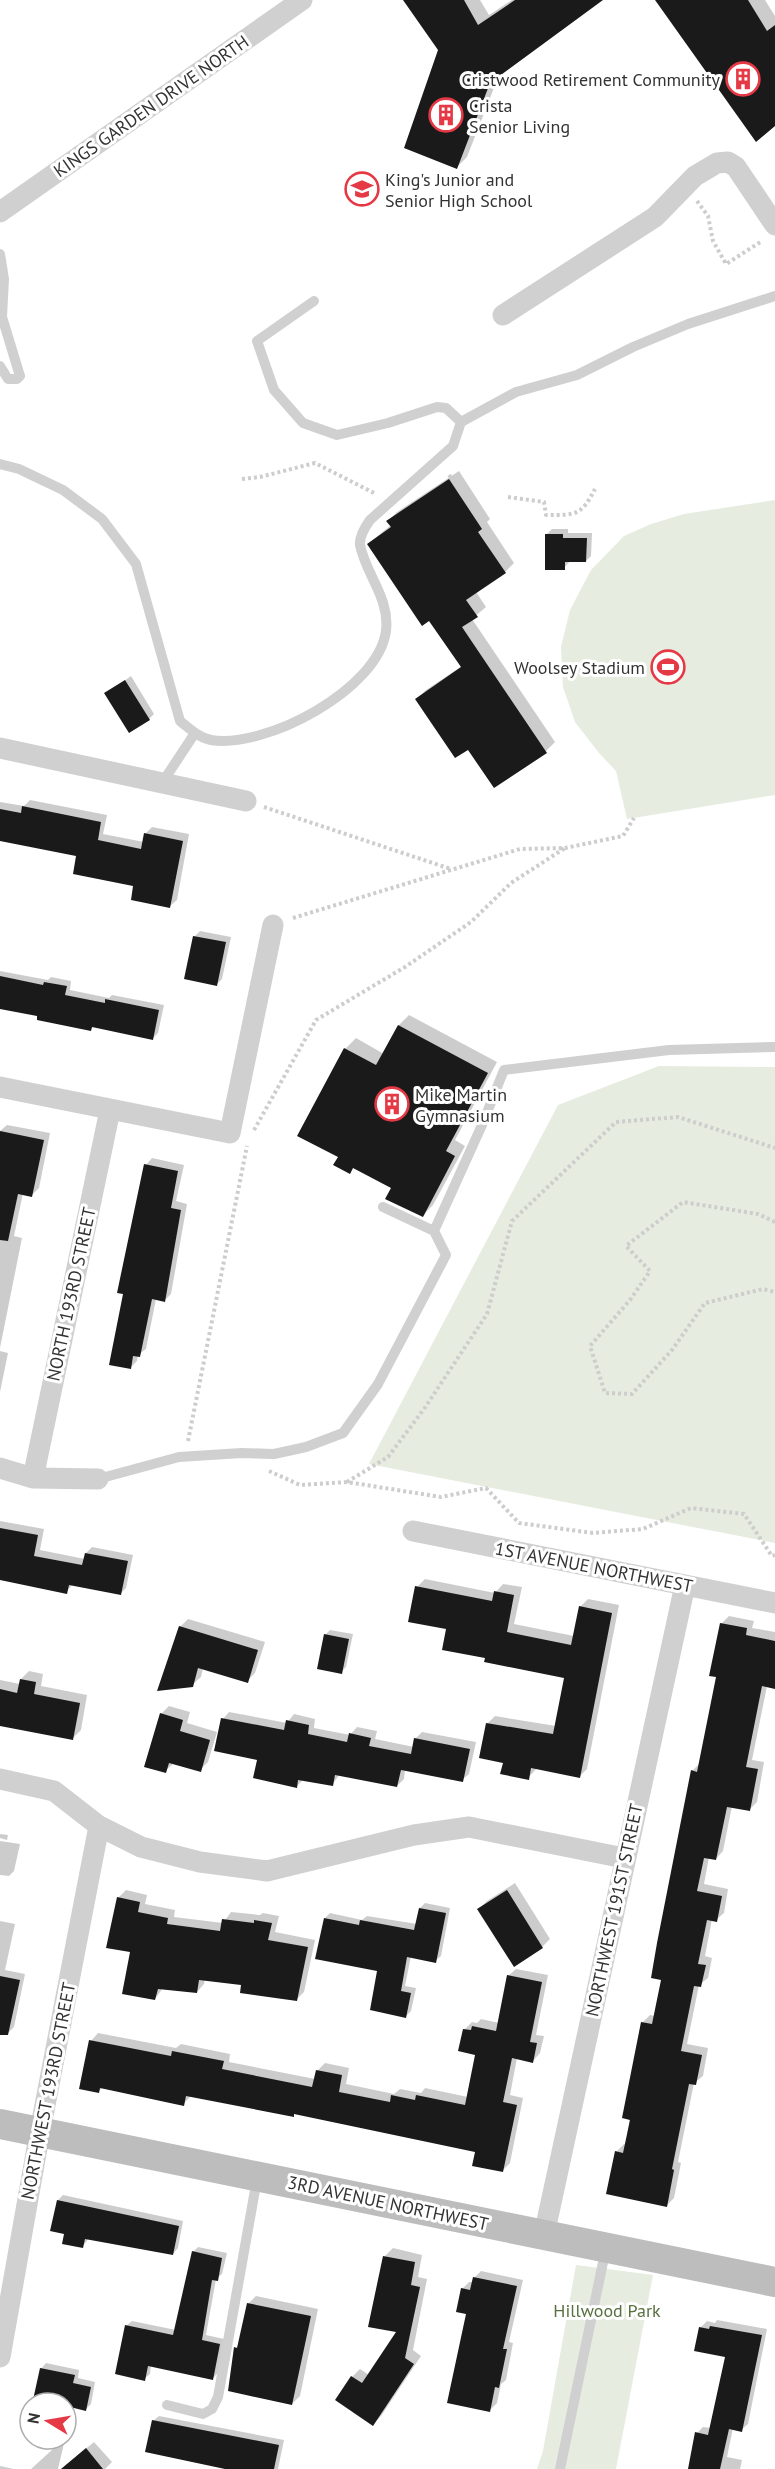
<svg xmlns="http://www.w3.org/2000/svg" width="775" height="2469" font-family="'PT Sans',sans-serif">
<rect width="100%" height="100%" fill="#fff"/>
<path fill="#e6ecdf" d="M775 500V795L627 819 616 771 599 753 575 722 563 687 561 647 570 610 591 570 624 536 651 524 684 514Z
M659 1066 775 1067V1543L369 1464 558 1105Z
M576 2265 653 2275 616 2469H537L543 2451Z"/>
<path fill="#0003" d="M405 0H480L489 15 512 0H600L499 75 467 157 457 167 439 50Z
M656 0H765L775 16V124Z
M459 471 490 519 487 522 514 563 505 572 476 592 486 607 472 619 555 742 546 751 494 786 468 748 417 699 426 690 462 666 430 619 369 543 391 525 388 521 397 512Z
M552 529H568V533H592L591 556 586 561H570L564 568 547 534Z
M131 676 154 714 149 719 106 694Z
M30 800 107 815 103 834 144 842 146 833 152 827 189 834 177 900 170 906 78 855 0 839V802L24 806Z
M200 931 231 937 222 979 217 984 194 937Z
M0 971 48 980 51 977 71 981 70 990 109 998 112 995 164 1005 158 1033 153 1038 94 1026 90 1030 39 1015 0 1008Z
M409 1015 497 1062 455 1140 465 1146 433 1205 422 1216 393 1187 354 1167 349 1172 340 1157 345 1049 356 1038 384 1054 399 1025Z
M7 1125 50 1133 39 1188 32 1195 23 1193 14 1236 22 1238 0 1348V1131Z
M152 1158 184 1165 176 1201 187 1204 171 1294 165 1300 156 1299 146 1349 138 1355 137 1361 130 1368 125 1292 146 1165Z
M0 1351 8 1353 0 1392Z
M0 1521 44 1529 40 1550 85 1559 86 1553 92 1547 133 1555 126 1588 120 1594 73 1584 66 1592 0 1579Z
M425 1579 495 1593 503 1584 522 1587 514 1624 574 1636 580 1607 588 1599 619 1605 587 1769 579 1777 537 1768 528 1778 504 1761 487 1724 495 1716 556 1726 566 1677 487 1657 448 1628 417 1587Z
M729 1616 754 1621 752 1628 775 1632V1688L767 1686 752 1760 764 1762 757 1802 749 1810 732 1806 723 1851 716 1859 709 1857 704 1884 728 1889 724 1913 716 1920 712 1919 705 1956 712 1958 708 1978 699 1985 687 2044 708 2048 703 2076 694 2083 678 2162 681 2163 674 2198 667 2205 616 2152 624 2144 626 2145 643 2022 650 2015 655 2016 663 1979 692 1771 699 1764 718 1676 721 1624Z
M188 1619 265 1642 255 1673 247 1681 203 1668 201 1677 192 1685 180 1627Z
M330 1630 353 1634 346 1667 341 1672 325 1635Z
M29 1671 43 1674 41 1686 87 1695 81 1730 73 1738 0 1724V1680L20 1684 21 1679Z
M169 1706 190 1712 187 1723 217 1732 208 1762 200 1770 174 1763 165 1771 161 1714Z
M229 1712 287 1723 294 1714 315 1719 314 1728 350 1735 357 1727 377 1731 375 1739 414 1747 415 1739 422 1732 476 1742 469 1774 462 1780 405 1769 404 1779 397 1786 340 1774 332 1785 304 1779 296 1787 258 1758 223 1719Z
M0 1834 8 1835 7 1840 0 1838Z
M0 1841 20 1844 14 1871 9 1876 0 1875Z
M515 1883 550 1939 542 1947 514 1965 479 1909 487 1901Z
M126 1890 147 1895 145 1904 175 1910 174 1917 223 1923 231 1912 260 1915 263 1913 279 1916 275 1932 315 1940 304 1992 296 2000 243 1984 205 1979 204 1984 197 1992 163 1988 155 1999 132 1951 118 1898Z
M425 1903 450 1908 441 1956 435 1961 411 1956 405 1986 416 1988 411 2011 406 2016 379 1970 325 1918 330 1913 362 1920 367 1916 417 1924 420 1908Z
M0 1921 15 1924 5 1970 25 1974 14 2027 8 2033 0 2031Z
M516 1969 548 1975 536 2035 544 2036 540 2053 533 2061 517 2058 510 2095 523 2098 510 2163 503 2170 476 2151 296 2112 293 2115 191 2096 183 2104 103 2087 98 2092 91 2041 98 2033 176 2048 181 2044 230 2054 229 2062 315 2079 317 2071 325 2063 349 2068 346 2084 394 2094 400 2089 421 2093 425 2088 468 2097 477 2053 464 2030 472 2022 477 2023 481 2019 499 2023 508 1976Z
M63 2195 183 2221 178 2248 173 2254 89 2238 83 2246 66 2233 58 2200Z
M198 2247 227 2253 222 2274 216 2279 206 2335 224 2339 218 2373 213 2378 151 2365 150 2374 144 2379 126 2326 132 2321 176 2330 193 2252Z
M393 2248 422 2255 418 2277 427 2279 413 2350 421 2356 381 2416 373 2424 352 2377 360 2369 369 2375 398 2331 385 2256Z
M481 2271 523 2280 509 2342 513 2343 506 2380 501 2384 497 2403 490 2410 462 2289 469 2282H473L474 2278Z
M256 2296 318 2309 300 2396 292 2404 236 2348 239 2345 248 2304Z
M717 2320 767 2329 748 2424 741 2430 733 2428 727 2457 742 2460 740 2469H689L697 2433 703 2427 711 2428 726 2356 700 2328 707 2321 715 2323Z
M46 2363 79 2370 78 2378 95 2382 91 2404 86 2409 66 2405V2403L35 2398 41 2369Z
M159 2416 284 2440 278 2469H225L153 2421Z
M64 2439H65L58 2469H31Z
M94 2442 112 2462 105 2469H61Z
M0 2466 14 2469H0Z"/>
<path fill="#1a1a1a" d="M403 0H464L478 25 515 0H603L490 83 457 169 404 148 438 50Z
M655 0H748L767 31 775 25V126L756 142Z
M449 479 482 529 478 532 506 573 466 600 478 617 462 627 547 753 494 788 468 750 455 758 415 699 461 667 429 621 422 626 367 544 391 527 386 521Z
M545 534H563V538H587L586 562H565V570H545Z
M125 680 150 720 129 733 104 693Z
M22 806 101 822 98 840 141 849 144 833 183 841 170 908 131 900 133 886 73 874 76 856 0 841V809L21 813Z
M193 936 226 942 217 986 184 979Z
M0 976 43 985 44 982 67 986 65 995 105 1003V999L159 1010 153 1040 92 1027 91 1031 37 1020V1016L0 1009Z
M398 1025 488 1073 446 1151 455 1156 423 1217 385 1199 391 1188 353 1168 350 1174 333 1165 338 1157 297 1136 344 1048 376 1065Z
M0 1131 44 1140 32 1197 18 1194 8 1241 0 1240Z
M144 1164 178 1171 171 1208 181 1210 165 1302 152 1299 140 1357 133 1356 131 1369 109 1365 123 1294 117 1293Z
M0 1528 38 1535 34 1556 82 1565 85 1553 128 1561 121 1595 69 1585 67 1594 0 1580Z
M415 1586 492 1601 494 1591 514 1595 507 1632 571 1645 579 1606 612 1613 580 1778 531 1768 529 1780 500 1774 503 1763 479 1758 486 1723 553 1734 564 1678 484 1662 485 1658 442 1650 446 1629 408 1622Z
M720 1623 747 1628 746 1635 775 1641V1689L762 1686 746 1767 758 1769 750 1811 727 1807 716 1860 704 1858 697 1891 722 1896 717 1922 707 1920 698 1964 706 1965 701 1987 694 1986 681 2051 702 2055 696 2085 689 2084 672 2169 674 2170 667 2207 606 2194 615 2151 623 2153 630 2120 622 2118 641 2022 652 2024 661 1980 651 1978 657 1943 691 1770 697 1772 716 1677 709 1676Z
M179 1626 258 1650 248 1683 198 1668 193 1687 157 1691Z
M324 1634 349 1639 342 1674 317 1669Z
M20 1679 36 1682 34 1694 80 1703 73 1740 0 1726V1689L17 1693Z
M160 1713 183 1720 180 1731 210 1740 201 1772 169 1763 166 1773 144 1767Z
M221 1718 284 1730 286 1720 309 1725 308 1734 347 1742 349 1733 371 1738 369 1746 411 1754 414 1738 470 1749 463 1782 401 1770 397 1787 335 1775 333 1786 298 1780 297 1788 253 1778 257 1760 214 1751Z
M507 1890 543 1948 514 1967 477 1909Z
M117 1897 140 1902 138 1912 168 1918 167 1924 220 1931 222 1919 254 1923V1920L272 1923 268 1940 308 1947 297 2001 240 1993 241 1985 199 1980 197 1993 158 1989 155 2000 122 1994 130 1952 106 1948Z
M419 1908 446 1913 436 1963 407 1957 401 1991 411 1993 406 2018 370 2010 377 1971 315 1959 324 1918 359 1925 360 1920 414 1930Z
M507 1975 542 1982 530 2042 537 2043 533 2063 512 2058 503 2102 517 2105 503 2172 472 2166 475 2152 294 2114V2117L186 2096 184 2106 100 2088 99 2093 79 2089 89 2040 171 2056 172 2051 224 2061 222 2069 312 2087 316 2070 342 2075 339 2092 390 2102 391 2095 415 2100 416 2095 465 2105 475 2055 458 2051 463 2029 471 2030 472 2026 496 2031Z
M0 1976 20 1980 8 2035H0Z
M57 2200 179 2226 173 2255 85 2239 83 2248 62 2244 64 2234 50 2231Z
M192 2251 222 2258 218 2281 212 2280 202 2340 220 2344 213 2380 148 2366 145 2381 115 2374 125 2325 173 2335Z
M383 2256 415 2262 411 2285 420 2287 405 2358 414 2364 373 2426 335 2400 351 2376 362 2383 396 2332 368 2327Z
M473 2277 517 2286 503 2349H507L499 2388 495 2387 490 2412 447 2403 466 2314 456 2312 461 2288 470 2290Z
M247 2303 311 2316 292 2405 228 2391 234 2347 237 2348Z
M710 2326 762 2335 742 2432 729 2429 720 2469H688L695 2432 708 2435 725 2357 694 2351 699 2327 709 2329Z
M40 2368 75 2375 73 2383 91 2387 86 2411 66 2406V2403L33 2400Z
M152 2420 279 2445 274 2469H225L145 2452Z
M86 2448 103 2469H61Z"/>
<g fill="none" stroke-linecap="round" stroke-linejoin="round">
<path stroke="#cdcdcd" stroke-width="4" stroke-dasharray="3 3" stroke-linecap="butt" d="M697 201 708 216 713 241 726 264 762 241
M449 475 461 491
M242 479 260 477 315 463 376 494
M508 497 544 502 546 515C576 515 581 516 595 489
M264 807 451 869
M293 918 520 849 565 848 623 836 634 818
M254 1130 316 1020 405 967 471 922 511 883 565 848
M775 1222 758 1214 683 1202 626 1246 650 1271 630 1300 590 1346 605 1393 632 1394 672 1350 705 1303 763 1289 775 1292
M188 1441 247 1146
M269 1471 300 1485 347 1482 441 1497 486 1488 519 1523 593 1533 643 1529 691 1508 744 1514 772 1556 775 1555
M347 1482 388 1457 424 1409 487 1314 512 1221 616 1122 678 1117 775 1148"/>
<path stroke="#d0d0d0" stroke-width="10" d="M0 254 4 279 2 317 20 376 17 379H8L0 366
M314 301 257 341 274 390 303 423 337 435 388 423 437 407 446 408 461 422
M0 464 19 469 63 490 102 519 136 564 180 721C189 728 199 738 211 740 265 749 378 690 386 631 390 598 366 575 360 545 359 536 365 527 370 520L453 446 461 422 516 392 577 375 633 347 688 324 775 296
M162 783 195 733
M383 1207 434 1231
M98 1479 179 1457 242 1453 274 1454 306 1447 343 1433 378 1384 446 1255 434 1231 482 1125 504 1070 669 1050 775 1047
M167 2405 203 2414 212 2409 218 2397 257 2179
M560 2469 606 2248"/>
<path stroke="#d0d0d0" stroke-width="21" d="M0 212 302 0
M503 315 655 217 695 176 717 163 728 162 736 167 775 225
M0 748 246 801
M0 1087 230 1133 273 925
M0 1468 33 1478 98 1479
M33 1478 110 1110
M413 1531 775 1603
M0 1779 54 1791 99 1826 141 1847 200 1862 267 1871 414 1835 469 1827 624 1858
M544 2235 685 1585
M0 2357 40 2131 99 1826"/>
<path stroke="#bdbdbd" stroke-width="30" d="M0 2124 775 2282"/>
</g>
<defs>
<symbol id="building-ring" viewBox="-11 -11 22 22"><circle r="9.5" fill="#fff" stroke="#e63946" stroke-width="1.5"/><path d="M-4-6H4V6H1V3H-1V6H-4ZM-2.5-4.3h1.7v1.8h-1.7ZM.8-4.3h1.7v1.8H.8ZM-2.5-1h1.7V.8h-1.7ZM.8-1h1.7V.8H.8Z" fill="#e63946"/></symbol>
<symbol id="school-ring" viewBox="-11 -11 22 22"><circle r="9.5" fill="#fff" stroke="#e63946" stroke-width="1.5"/><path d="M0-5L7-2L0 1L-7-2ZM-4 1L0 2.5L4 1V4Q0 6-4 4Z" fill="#e63946"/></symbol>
<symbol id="stadium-ring" viewBox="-11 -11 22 22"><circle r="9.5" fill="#fff" stroke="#e63946" stroke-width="1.5"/><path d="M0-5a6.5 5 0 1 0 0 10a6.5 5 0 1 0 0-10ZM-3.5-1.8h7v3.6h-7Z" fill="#e63946"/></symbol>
</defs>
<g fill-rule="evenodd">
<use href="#building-ring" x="724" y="60" width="38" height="38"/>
<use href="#building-ring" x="427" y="96" width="38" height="38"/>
<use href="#school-ring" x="343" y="170" width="38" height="38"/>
<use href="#stadium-ring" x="649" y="648" width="38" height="38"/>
<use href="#building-ring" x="373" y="1085" width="38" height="38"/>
</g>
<g text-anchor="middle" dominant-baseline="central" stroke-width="6" stroke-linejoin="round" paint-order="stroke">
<g font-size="18" fill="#333" stroke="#fff" text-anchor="start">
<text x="720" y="79" text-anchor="end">Cristwood Retirement Community</text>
<text x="469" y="105">Crista<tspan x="469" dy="21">Senior Living</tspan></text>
<text x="385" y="179">King's Junior and<tspan x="385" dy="21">Senior High School</tspan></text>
<text x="645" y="667" text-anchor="end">Woolsey Stadium</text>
<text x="415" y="1094">Mike Martin<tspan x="415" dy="21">Gymnasium</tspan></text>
</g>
<g font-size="18" fill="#333" stroke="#fff">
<text transform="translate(151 106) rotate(-35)">KINGS GARDEN DRIVE NORTH</text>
<text transform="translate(71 1294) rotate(-78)">NORTH 193RD STREET</text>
<text transform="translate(594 1567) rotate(11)">1ST AVENUE NORTHWEST</text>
<text transform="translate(614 1910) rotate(-78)">NORTHWEST 191ST STREET</text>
<text transform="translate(48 2091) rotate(-79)">NORTHWEST 193RD STREET</text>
<text transform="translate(388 2203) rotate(12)">3RD AVENUE NORTHWEST</text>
</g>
<g font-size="18" fill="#56703f" stroke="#fff">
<text x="607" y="2310">Hillwood Park</text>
</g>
</g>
<g transform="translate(48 2421) rotate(281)"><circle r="28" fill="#ffffff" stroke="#adadad" stroke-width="1.5"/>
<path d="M0-4.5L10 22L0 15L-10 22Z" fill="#e63946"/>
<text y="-9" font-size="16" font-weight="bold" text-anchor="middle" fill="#333333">N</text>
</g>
</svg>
